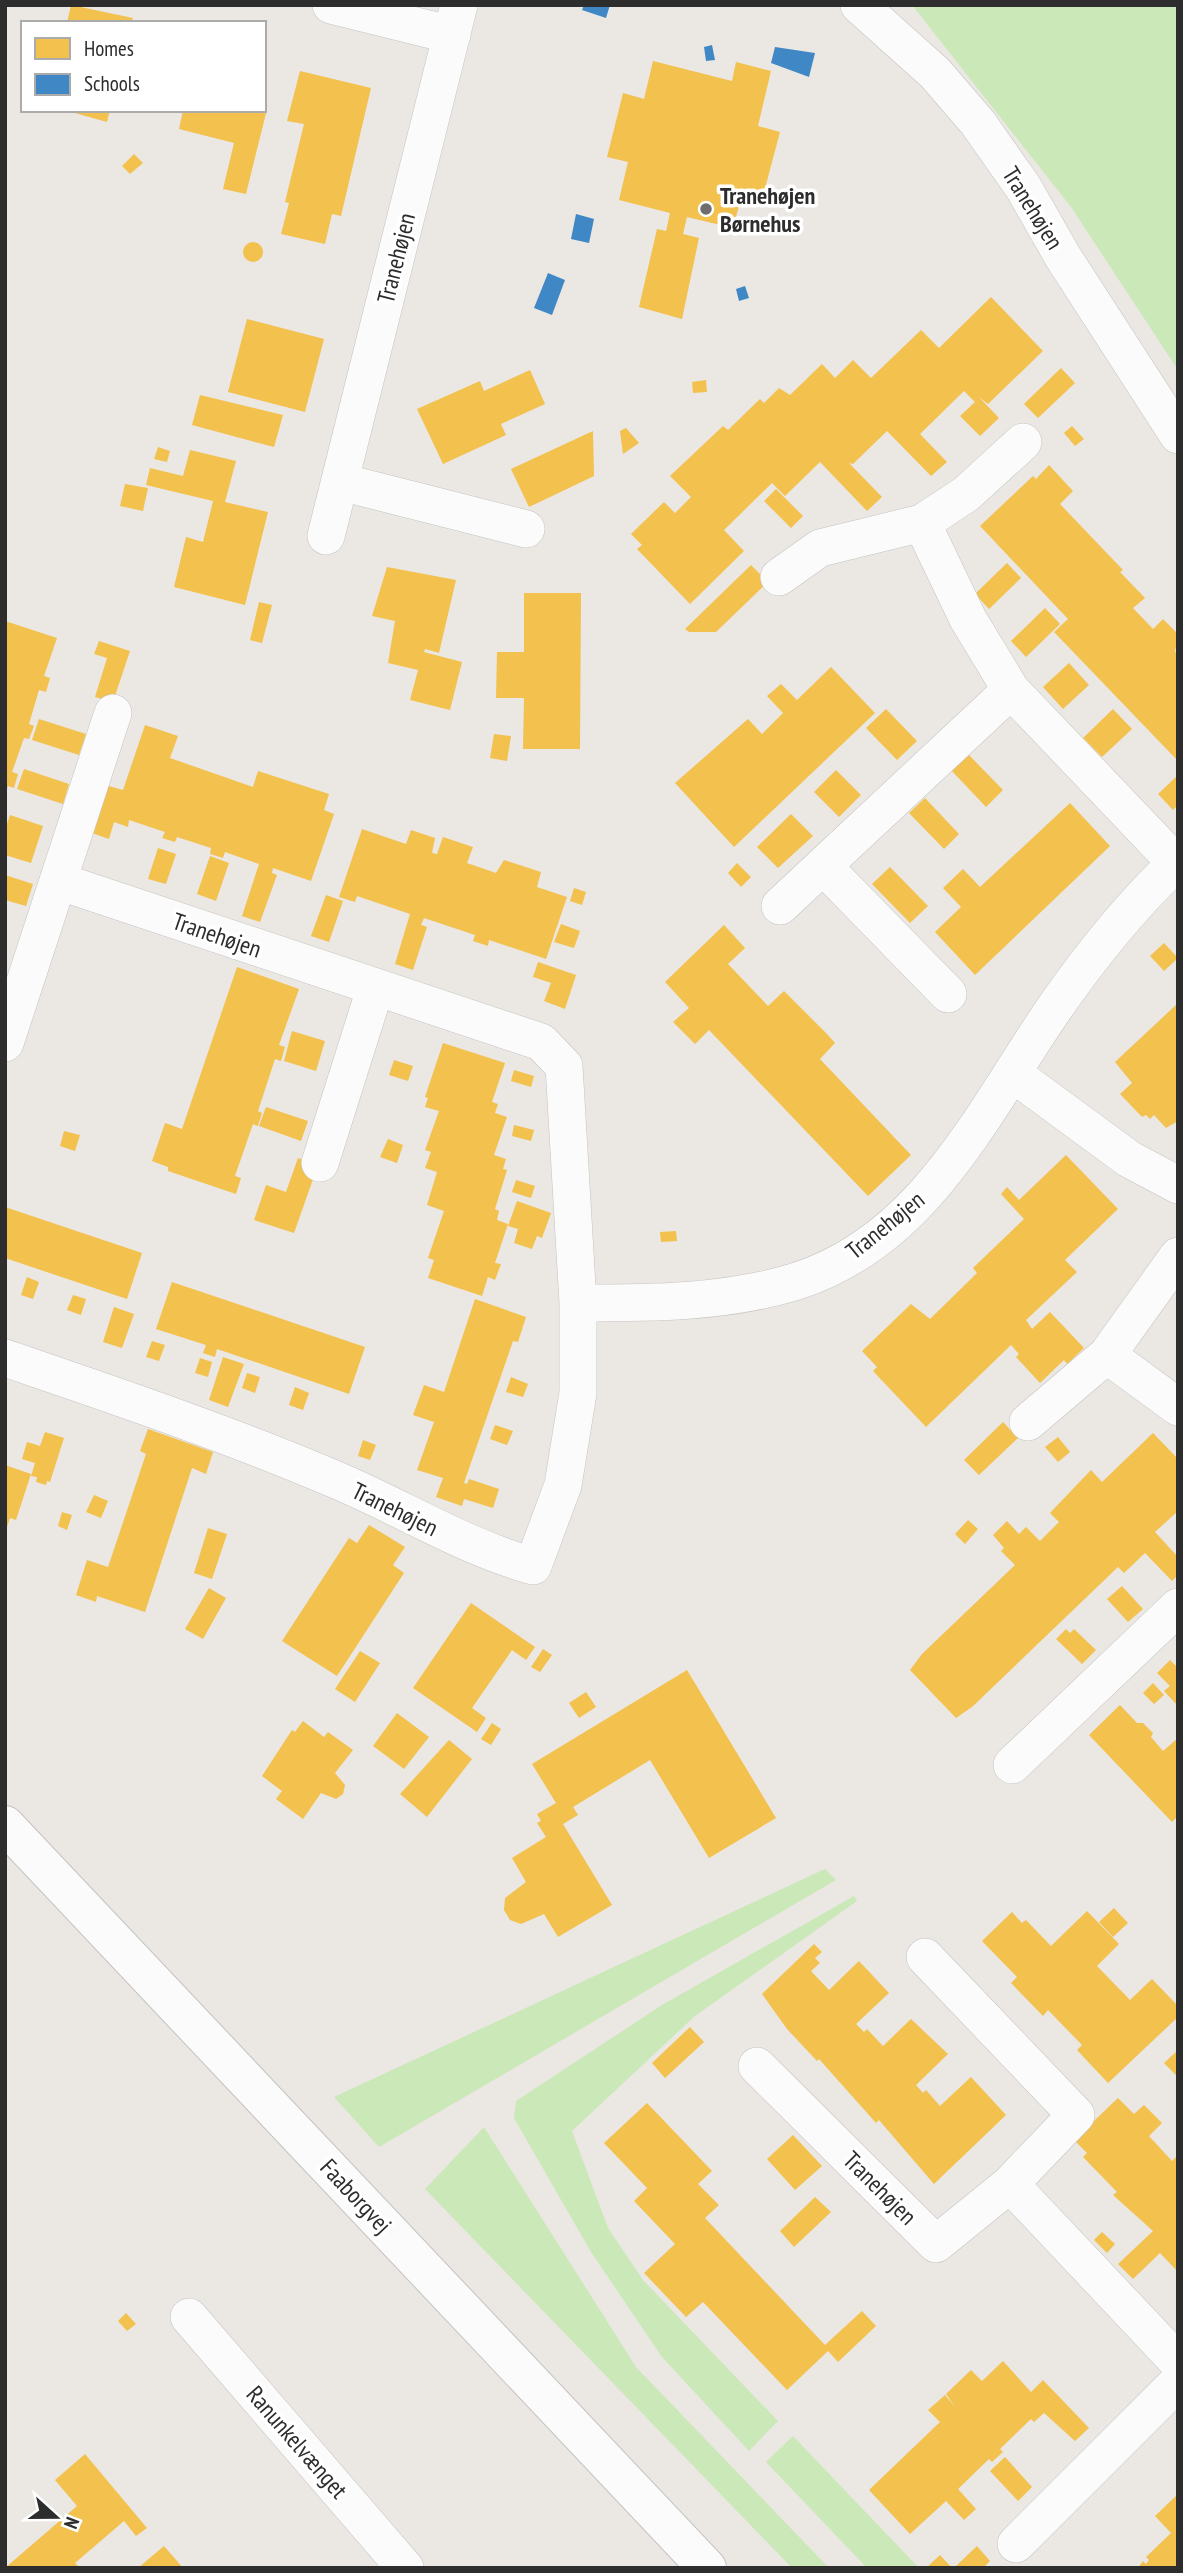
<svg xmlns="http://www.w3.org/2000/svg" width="1183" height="2573" font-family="'PT Sans Narrow',sans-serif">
<rect width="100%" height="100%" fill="#ebe7e2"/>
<path fill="#cbe8b9" d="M912 5H1178V370L1071 207Z
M825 1869 836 1880 379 2147 334 2097Z
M854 1896 857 1901 695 2016 572 2131 608 2228 643 2280 778 2421 749 2451 662 2357 591 2252 514 2118 516 2101 662 2005Z
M484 2127 636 2367 829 2568H792L425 2189Z
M793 2436 919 2568H867L766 2462Z"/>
<path fill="#f2c14e" d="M71 5 133 18 131 23H67Z
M653 61 732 81 736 62 771 71 758 126 780 132 763 196 743 191 733 228 687 217 683 234 699 238 682 319 639 307 657 229 666 231 670 213 619 200 628 162 607 157 623 93 644 99Z
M300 71 371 88 341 216 332 214 325 244 281 234 289 203 285 202 304 124 287 121Z
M264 108 267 109 246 194 223 189 234 143 179 129 183 110Z
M64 110H110L107 122Z
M134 154 143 163 130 174 122 166Z
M243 252a10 10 0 1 1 20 0a10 10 0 1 1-20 0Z
M991 297 1043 351 988 404 979 397 999 418 980 436 960 416 975 402 964 391 920 434 947 462 931 476 887 431 853 464 849 463 882 497 867 511 820 462 785 496 772 483 724 530 744 551 690 604 637 549 642 545 631 534 664 502 675 513 691 497 670 476 723 426 728 430 760 399 764 403 779 388 790 395 822 364 835 378 853 360 871 378 921 330 939 348Z
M247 319 324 339 305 412 228 392Z
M1061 368 1075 383 1038 418 1024 404Z
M530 370 545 404 501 424 506 435 443 464 417 409 480 381 484 391Z
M706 380 707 392 693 393 692 382Z
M200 395 283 415 274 447 192 425Z
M1072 426 1084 439 1075 446 1064 433Z
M626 428 639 443 623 454 620 431Z
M593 431 594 476 529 507 511 469Z
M158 447 170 451 167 462 154 459Z
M190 450 236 461 225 502 268 512 245 605 174 587 186 537 203 542 213 501 146 485 150 468 183 476Z
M1049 465 1073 491 1060 504 1123 570 1120 572 1145 598 1133 608 1153 629 1163 619 1178 634 1175 652 1178 655V761L1054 632 1068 619 980 526 1033 476 1036 479Z
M125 484 148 488 143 511 120 506Z
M776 489 803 516 791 528 764 501Z
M1007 563 1021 578 989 609 975 594Z
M751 565 768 582 716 632H689L685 629Z
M387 567 456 580 439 653 425 649 424 652 462 662 450 710 410 700 418 670 388 663 395 621 372 616Z
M524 593H581L580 749H523L524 698H496L497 652H524Z
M259 602 272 605 262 643 250 640Z
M1045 608 1060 624 1026 657 1011 641Z
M5 621 57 638 44 676 50 678 46 692 39 690 29 724 34 726 29 739 24 738 12 772 18 774 14 788 8 786 6 792Z
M99 641 130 651 113 702 95 697 107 658 94 654Z
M1069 663 1089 685 1063 709 1043 687Z
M831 667 875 713 734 847 675 783 748 719 762 734 783 713 767 696 781 684 797 700Z
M886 709 917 741 897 760 866 728Z
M1113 709 1132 729 1102 757 1083 738Z
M39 719 86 734 79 755 32 740Z
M145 725 178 736 170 758 253 787 258 771 329 794 324 810 334 814 311 881 273 868 272 873 277 875 260 922 242 916 259 864 225 852 223 858 210 854 211 848 177 837 175 842 162 838 165 832 129 820 128 827 114 822 109 839 89 832 105 785 123 790Z
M494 734 511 736 507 761 490 758Z
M968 754 1003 790 986 807 951 770Z
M24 769 69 784 63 804 17 789Z
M836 770 861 795 839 817 814 792Z
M1178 775V805L1173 810 1158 794Z
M925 798 959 834 944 849 909 813Z
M1070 803 1110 846 975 975 935 932 961 907 943 888 963 869 980 887Z
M791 814 813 836 778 868 757 847Z
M10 815 43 826 31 863 5 855V830Z
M362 829 406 844 411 830 435 838 432 853 437 854 443 837 473 847 467 863 496 873 504 860 541 872 537 887 567 897 546 959 489 940 488 946 473 941 475 935 424 918 421 925 427 927 413 970 395 964 410 914 357 896 355 902 339 897Z
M158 848 176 854 166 884 148 879Z
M210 856 229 863 216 901 197 894Z
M737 863 751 877 741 887 728 873Z
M890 867 928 906 910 923 872 884Z
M5 875 33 884 26 906 5 900Z
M574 888 586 892 582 905 570 901Z
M326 895 343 901 329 942 311 936Z
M561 924 580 931 574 948 554 942Z
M724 925 745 948 728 964 768 1006 784 991 826 1033 835 1043 820 1059 911 1155 868 1196 709 1030 695 1044 673 1022 689 1008 665 982Z
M1164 943 1178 958 1164 971 1150 956Z
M538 962 576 975 565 1009 544 1001 551 983 533 977Z
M237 967 299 989 279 1045 285 1047 281 1061 275 1059 258 1111 262 1113 258 1126 253 1124 235 1176 241 1178 236 1194 168 1171V1167L152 1161 165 1123 182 1129Z
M1178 1003V1121L1166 1128 1154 1115 1150 1119 1146 1115 1142 1117 1120 1094 1132 1083 1115 1062Z
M292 1031 325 1041 316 1071 284 1061Z
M443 1043 505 1063 492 1102 498 1104 495 1113 507 1117 494 1155 506 1159 503 1169 507 1170 495 1209 499 1211 497 1220 508 1224 495 1263 501 1264 495 1280 488 1277 482 1296 428 1278 434 1260 428 1258 444 1211 427 1205 437 1172 425 1168 431 1152 425 1150 439 1111 425 1107 428 1098 425 1097Z
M394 1060 413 1066 408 1081 389 1075Z
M514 1070 534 1076 531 1087 511 1081Z
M266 1107 308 1121 301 1141 259 1126Z
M514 1125 534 1130 531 1141 512 1136Z
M64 1131 80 1135 75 1151 60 1146Z
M388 1139 403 1145 397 1163 380 1157Z
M1066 1155 1118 1209 1065 1260 1077 1272 1026 1320 1032 1329 1050 1312 1084 1348 1067 1364 1064 1360 1040 1383 1016 1357 1019 1354 1011 1345 926 1427 873 1371 877 1367 862 1351 911 1304 930 1319 977 1273 973 1268 1024 1219 1001 1194 1007 1187 1019 1200Z
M298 1158 318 1165 294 1233 254 1220 266 1185 286 1192Z
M516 1180 535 1186 531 1198 512 1192Z
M517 1201 551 1213 542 1238 537 1236 532 1249 514 1243 518 1229 508 1226Z
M5 1207 142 1253 127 1299 5 1258Z
M676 1231 677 1241 661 1242 660 1232Z
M27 1277 39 1282 33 1299 21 1295Z
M172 1282 365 1347 349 1394 217 1349 215 1357 203 1353 206 1345 156 1329Z
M73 1295 86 1299 81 1315 67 1310Z
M475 1299 526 1317 518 1342 513 1341 464 1483 467 1484 469 1479 499 1489 493 1508 464 1499 462 1506 436 1497 443 1478 417 1470 434 1422 413 1415 424 1385 444 1392Z
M114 1307 134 1314 122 1348 103 1342Z
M152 1341 165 1345 159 1361 146 1357Z
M223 1357 244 1364 228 1407 209 1400Z
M200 1358 212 1362 208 1377 195 1373Z
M247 1373 260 1377 255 1393 242 1388Z
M511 1377 528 1384 523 1397 506 1392Z
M295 1387 309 1393 303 1410 289 1405Z
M1003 1422 1018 1438 979 1475 964 1460Z
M495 1425 513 1431 507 1445 490 1439Z
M148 1429 213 1452 206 1474 192 1468 145 1612 97 1596 96 1602 76 1595 87 1560 108 1567 146 1454 140 1451Z
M45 1432 64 1438 50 1482 47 1481 46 1485 36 1482 37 1477 31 1476 35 1463 22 1459 27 1442 40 1446Z
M1153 1433 1178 1459V1511L1155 1532 1178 1557V1575L1172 1581 1145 1553 1124 1573 1118 1567 972 1707 956 1718 910 1670 922 1654 1015 1565 1001 1551 1004 1548 993 1535 1007 1521 1019 1534 1026 1527 1040 1541 1059 1522 1050 1513 1091 1470 1102 1482Z
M1058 1437 1070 1452 1058 1462 1045 1447Z
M363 1440 376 1445 370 1460 358 1456Z
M5 1465 31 1474 16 1520 10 1518 6 1530Z
M94 1495 108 1501 101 1518 86 1512Z
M62 1512 72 1515 67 1530 58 1526Z
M968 1520 978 1529 965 1544 955 1534Z
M369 1525 405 1547 393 1565 404 1573 337 1676 282 1641 349 1538 357 1543Z
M208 1528 227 1534 212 1579 194 1573Z
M1122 1586 1143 1609 1128 1622 1107 1599Z
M209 1588 226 1598 203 1639 185 1629Z
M471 1603 535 1647 526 1660 512 1650 472 1708 486 1718 477 1732 413 1688Z
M1066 1629 1070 1633 1074 1629 1096 1650 1082 1664 1056 1639Z
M543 1649 552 1655 540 1672 531 1667Z
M360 1651 380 1663 355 1702 335 1689Z
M1170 1660 1178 1668V1706L1164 1691 1170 1686 1157 1673Z
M687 1670 776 1818 709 1858 650 1760 573 1807 578 1815 563 1824 612 1905 558 1937 544 1914 521 1924 510 1920 504 1910 505 1898 526 1882 512 1858 546 1837 537 1823 541 1821 537 1814 556 1803 532 1764Z
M1153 1683 1164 1695 1154 1704 1143 1693Z
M586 1692 596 1707 579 1718 569 1703Z
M1120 1705 1137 1723H1143L1153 1733 1151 1737 1163 1751 1178 1738V1816L1172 1822 1089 1735Z
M397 1713 429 1737 404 1769 373 1746Z
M303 1721 324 1737 328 1732 353 1750 335 1773 345 1785 343 1794 336 1799 321 1793 303 1819 276 1799 282 1791 262 1776 292 1730 295 1732Z
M492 1723 501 1729 491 1745 481 1739Z
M449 1740 472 1759 427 1817 400 1794Z
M1114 1908 1128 1923 1113 1937 1099 1922Z
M1087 1911 1119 1944 1097 1966 1130 2000 1152 1979 1178 2006V2017L1108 2083 1077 2050 1082 2045 1048 2010 1043 2016 1011 1983 1017 1977 982 1941 1012 1912 1022 1923 1026 1920 1051 1946Z
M814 1944 822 1952 815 1958 820 1963 811 1971 829 1990 859 1961 889 1993 856 2024 864 2032 867 2029 883 2046 911 2019 948 2054 916 2085 923 2093 926 2090 940 2106 971 2077 1006 2115 934 2184 879 2120 876 2123 819 2059 817 2061 787 2029 762 1994Z
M690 2027 704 2042 665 2078 652 2063Z
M1178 2050V2077L1164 2063Z
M1118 2098 1134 2114 1144 2105 1162 2123 1149 2136 1172 2161 1178 2155V2272L1160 2253 1133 2279 1118 2264 1153 2231 1113 2195 1117 2192 1083 2157 1087 2153 1074 2140Z
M647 2103 712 2171 698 2184 719 2205 705 2218 825 2345 862 2311 876 2326 838 2362 828 2351 787 2390 703 2302 686 2317 644 2273 675 2244 634 2201 647 2188 604 2143Z
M793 2135 822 2166 795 2190 767 2159Z
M815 2197 831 2212 794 2247 780 2231Z
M1102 2232 1115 2244 1107 2253 1094 2240Z
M126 2313 136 2324 127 2331 118 2321Z
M1003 2361 1031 2392 1043 2380 1089 2428 1075 2441 1044 2413 1034 2422 1031 2419 1000 2449 1003 2452 992 2462 989 2459 958 2489 976 2509 964 2520 946 2501 910 2534 869 2490 940 2422 928 2410 945 2395 955 2407 946 2394 971 2370 982 2381Z
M85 2454 147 2528 136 2536 124 2521 75 2563 80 2568H5L77 2506 55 2480Z
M1005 2457 1032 2487 1018 2501 990 2471Z
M1178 2494V2568H1138L1143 2561 1146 2564 1149 2560 1146 2557 1171 2533 1155 2516Z
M164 2546 183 2568H138Z
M977 2546 990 2561 983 2568H954Z
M940 2555 952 2568H926Z"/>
<path fill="#3f88c5" d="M584 5H610L606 18 582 10Z
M712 45 715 60 706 61 704 47Z
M775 47 815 53 809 77 771 63Z
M576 214 594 219 589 243 571 239Z
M548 273 565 280 552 315 534 308Z
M745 286 749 298 739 301 736 289Z"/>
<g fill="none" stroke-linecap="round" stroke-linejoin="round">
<defs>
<path id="minor" d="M331 5 452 35
M859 5 935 73 978 123 1023 187 1063 257 1178 435
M341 482 526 529
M922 523 968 619 1011 690 1176 863
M326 536 459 5
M779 577 820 548 922 523 966 494 1023 442
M823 866 948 994
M780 906 1011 690
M5 1043 113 713
M1012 1073 1129 1159 1178 1185
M320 1163 375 989
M578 1303C651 1303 724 1303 794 1282 927 1241 985 1107 1058 1003 1093 953 1134 903 1178 861
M1107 1355 1178 1407
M5 1358C116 1396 226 1433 334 1479 401 1507 462 1546 533 1566L563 1485 578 1393V1303L564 1066 541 1042 58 881
M1028 1422 1107 1355 1178 1256
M1012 1765 1178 1607
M757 2066 936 2244 1010 2184 1076 2115 925 1957
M1010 2184 1178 2362
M189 2317 405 2568
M1016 2544 1178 2382"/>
<path id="tertiary" d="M5 1825 707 2568"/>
</defs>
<use href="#minor" stroke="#c4c3c3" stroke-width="38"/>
<use href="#tertiary" stroke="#c4c3c3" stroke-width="40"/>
<use href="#minor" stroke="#fcfbfb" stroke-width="37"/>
<use href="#tertiary" stroke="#fcfbfb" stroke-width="38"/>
</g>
<circle fill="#706e6c" stroke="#fff" stroke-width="2.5" cx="706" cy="209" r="7"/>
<g text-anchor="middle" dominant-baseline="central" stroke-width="7" stroke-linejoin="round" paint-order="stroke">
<g font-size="24" font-weight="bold" fill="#2d2d2d" stroke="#fff" text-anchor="start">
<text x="720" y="195">Tranehøjen<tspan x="720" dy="28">Børnehus</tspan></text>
</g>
<g font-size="24" fill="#2d2d2d" stroke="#fff">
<text transform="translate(1033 208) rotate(58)">Tranehøjen</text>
<text transform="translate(396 258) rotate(-76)">Tranehøjen</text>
<text transform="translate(217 935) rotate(19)">Tranehøjen</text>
<text transform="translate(885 1225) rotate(-39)">Tranehøjen</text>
<text transform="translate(395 1509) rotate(26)">Tranehøjen</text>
<text transform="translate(880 2188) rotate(45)">Tranehøjen</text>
<text transform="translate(356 2196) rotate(47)">Faaborgvej</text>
<text transform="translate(297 2442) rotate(49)">Ranunkelvænget</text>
</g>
</g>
<rect width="1183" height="2573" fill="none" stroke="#2d2d2d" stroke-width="14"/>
<rect x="21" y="21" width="245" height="91" fill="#ffffff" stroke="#ababab" stroke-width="2"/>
<rect x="35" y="38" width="35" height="21" fill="#f2c14e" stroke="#ababab" stroke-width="2"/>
<text x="84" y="56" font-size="21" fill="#2d2d2d">Homes</text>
<rect x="35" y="74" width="35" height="21" fill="#3f88c5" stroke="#ababab" stroke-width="2"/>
<text x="84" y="91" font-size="21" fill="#2d2d2d">Schools</text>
<g transform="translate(56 2517) rotate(111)" stroke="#ffffff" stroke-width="5" paint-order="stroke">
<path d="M0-5L12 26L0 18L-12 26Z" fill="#2d2d2d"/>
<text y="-10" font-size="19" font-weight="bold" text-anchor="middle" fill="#2d2d2d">N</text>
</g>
</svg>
